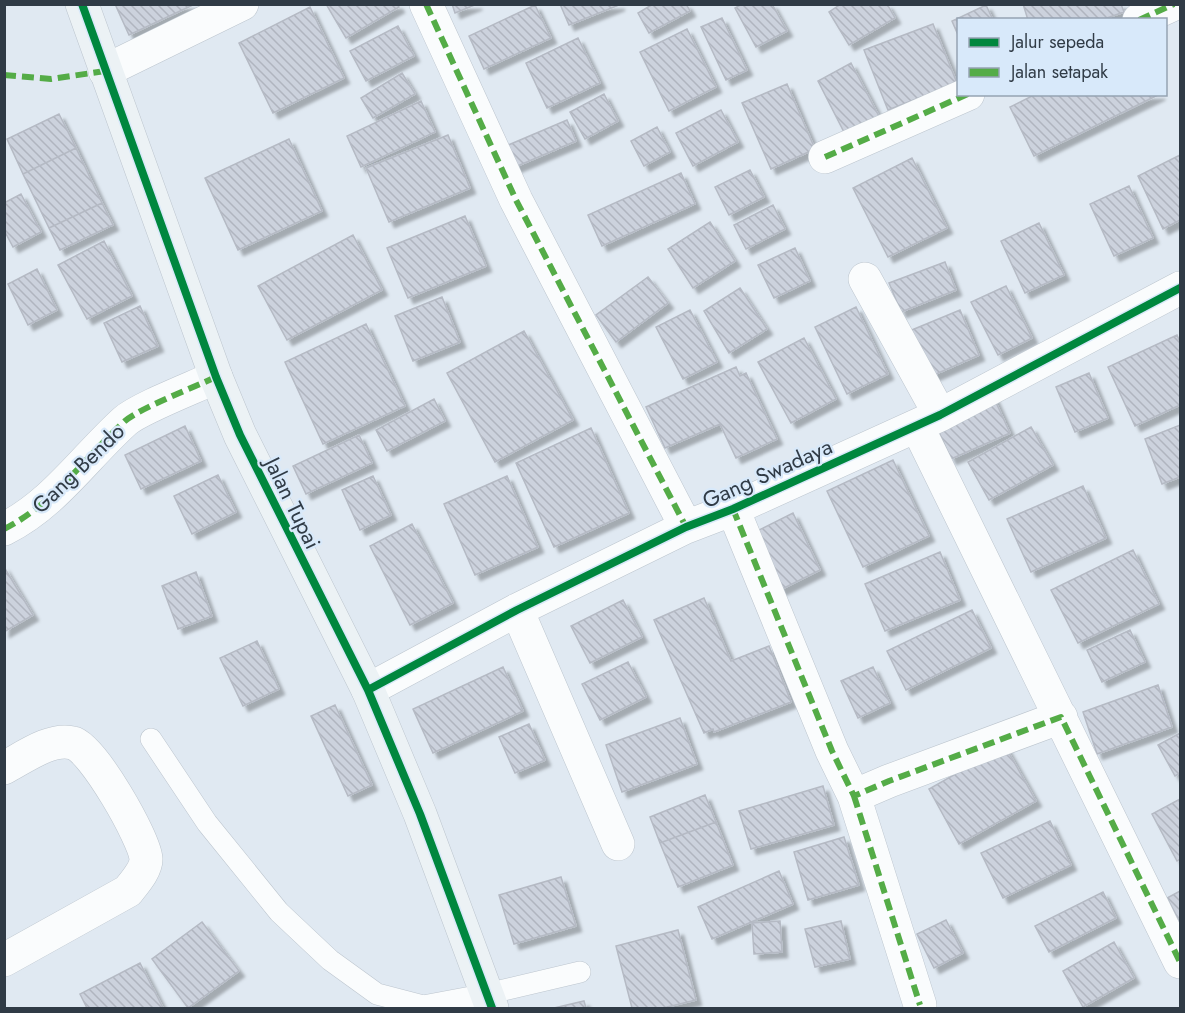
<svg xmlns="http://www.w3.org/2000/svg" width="1185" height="1013" font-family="Jost,sans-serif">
<defs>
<pattern id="building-back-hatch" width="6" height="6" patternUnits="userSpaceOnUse" patternTransform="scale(1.5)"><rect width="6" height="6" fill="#ccd2dd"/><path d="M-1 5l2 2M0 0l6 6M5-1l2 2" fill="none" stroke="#b0b5bf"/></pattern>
<filter id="shadow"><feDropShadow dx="5.5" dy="5.5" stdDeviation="1.5" flood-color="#0004"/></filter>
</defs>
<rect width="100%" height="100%" fill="#e0e9f2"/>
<path fill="url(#building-back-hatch)" stroke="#b5bac4" stroke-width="1.5" filter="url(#shadow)" d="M115 4H195L129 35Z
M326 4H397L399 7 346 38Z
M452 4H477L455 13Z
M560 4H619V5L569 25Z
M653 4H686L690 11 649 33 638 13Z
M742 4H772L787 31 756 47 735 8Z
M841 4H887L895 18 849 45 829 12Z
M1023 4H1121L1124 12 1101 20H1028Z
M535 5 551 38 484 69 469 36Z
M986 5 993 20H958V35L952 21Z
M310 7 344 78 273 113 239 43Z
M722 18 747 70 726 80 701 27Z
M933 24 957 83 888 110 864 50Z
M398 26 414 56 366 81 350 51Z
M687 29 716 87 669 111 640 52Z
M578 38 600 83 547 108 526 63Z
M851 63 882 122 848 140 818 81Z
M402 73 415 94 373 118 361 98Z
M787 84 815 149 771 169 742 103Z
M604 94 618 121 585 139 570 112Z
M1036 94H1160L1034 156 1010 107Z
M421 101 435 132 361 167 347 136Z
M721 110 738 142 693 166 676 133Z
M59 114 76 148 23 174 7 139Z
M567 120 576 141 508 170 499 149Z
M657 127 670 152 644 166 631 141Z
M448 135 470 188 389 222 366 168Z
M289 139 322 211 238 250 205 178Z
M76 148 102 203 49 228 23 174Z
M1180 155V220L1163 229 1138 176Z
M912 158 947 228 888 257 853 188Z
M750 170 764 197 729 215 715 187Z
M681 173 695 204 602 246 588 215Z
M1129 186 1153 238 1114 256 1090 204Z
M21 194 41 232 13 247 4 230V203Z
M102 203 113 225 60 250 49 228Z
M773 205 785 229 746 249 734 225Z
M465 216 486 266 408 298 387 248Z
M710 222 735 261 693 288 668 249Z
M1039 223 1064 275 1025 293 1001 241Z
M353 235 382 290 287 340 258 286Z
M104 241 132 296 87 319 58 265Z
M795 248 810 281 774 298 758 265Z
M945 262 956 290 901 312 889 283Z
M37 269 57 310 28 325 8 284Z
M648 277 668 303 616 342 596 315Z
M1006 286 1032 338 998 355 971 302Z
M740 288 767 329 729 353 704 311Z
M442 297 460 342 413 361 395 316Z
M140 306 158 346 122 362 104 323Z
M856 307 888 374 847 394 815 327Z
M690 310 717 362 683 379 656 327Z
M960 310 979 355 927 378 907 332Z
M366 324 405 406 323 444 285 362Z
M524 331 573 420 495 462 447 373Z
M1177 335 1180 342V405L1135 426 1108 367Z
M804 338 836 399 791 423 758 362Z
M736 367 740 376 746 373 777 439 736 458 720 424 665 448 646 407Z
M1089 373 1108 418 1075 432 1056 387Z
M993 396 1010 433 951 459 934 421Z
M434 399 445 421 387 451 376 430Z
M1180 425V477L1162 484 1145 439Z
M185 426 201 461 141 489 125 455Z
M1031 427 1053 465 989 500 968 462Z
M591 428 629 513 554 547 516 463Z
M359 435 372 463 306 494 293 466Z
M893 460 929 536 863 567 827 491Z
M218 475 236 512 192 534 174 496Z
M373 476 391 515 360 530 342 490Z
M507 476 538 547 475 575 444 504Z
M1083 486 1106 538 1031 572 1007 519Z
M793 513 820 570 780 590 753 533Z
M412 524 453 603 410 625 370 546Z
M1133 550 1159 604 1078 643 1051 590Z
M940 552 960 600 885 631 865 584Z
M4 567 33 615 4 632Z
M196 572 212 616 178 629 162 586Z
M704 598 731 661 769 646 791 702 714 732 713 729 704 733 654 620Z
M623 600 642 637 590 663 571 626Z
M972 610 991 648 906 690 887 651Z
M1130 630 1145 662 1102 682 1087 650Z
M257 641 279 689 243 706 220 658Z
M628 662 646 697 600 720 582 684Z
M503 667 523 711 433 753 413 709Z
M873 667 890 703 858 718 841 681Z
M1158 685 1172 727 1097 754 1083 712Z
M335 705 372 785 348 796 311 716Z
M680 718 697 764 622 792 606 745Z
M529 724 545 760 515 773 499 737Z
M1180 733V773L1175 776 1158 745Z
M1005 746 1036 801 959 844 929 789Z
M823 786 834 825 751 849 739 811Z
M705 795 716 822 660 843 650 817Z
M1180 799V859L1177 861 1152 814Z
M1050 821 1071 865 1003 898 981 853Z
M716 822 733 865 678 887 660 843Z
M844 837 859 885 808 900 794 852Z
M779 871 793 904 712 939 698 907Z
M561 877 576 926 514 944 499 895Z
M1180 891V922L1167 898Z
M1103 892 1116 918 1049 952 1035 926Z
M946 920 963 953 934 968 917 934Z
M780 921 782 952 754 954 752 923Z
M841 921 850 959 815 967 805 929Z
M202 922 239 971 188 1008 152 959Z
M678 930 696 1000 663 1008H632L616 946Z
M1114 942 1134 978 1083 1007 1063 971Z
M140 963 163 1008H87L80 994Z
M584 1001 586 1008H554Z"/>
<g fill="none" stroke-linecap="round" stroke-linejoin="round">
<defs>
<path id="lane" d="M151 739 207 823 279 912 330 960 377 994 423 1006 487 994 580 972"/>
<path id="street" d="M426 4 516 200 686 527
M1139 20 1174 4
M105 71 242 4
M825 157 968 94
M865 279 940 415
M917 426 1180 962
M733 509 832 751 854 796 889 781 1061 717
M4 529C54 504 84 458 125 421 140 408 195 387 216 377
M517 610 618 844
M368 690 517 610 686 527 733 509 940 415 1180 288
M4 768C23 758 51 737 73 743 92 747 145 839 146 859 146 870 135 882 128 891L4 960
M854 796 920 1005"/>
<path id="secondary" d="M82 4 216 377 240 435 368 690 420 814 492 1008"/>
</defs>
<use href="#lane" stroke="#bcc5ce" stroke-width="22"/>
<use href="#street" stroke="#bcc5ce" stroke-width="34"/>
<use href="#secondary" stroke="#bcc5ce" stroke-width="34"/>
<use href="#lane" stroke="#fafcfd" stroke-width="21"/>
<use href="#street" stroke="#fafcfd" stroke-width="33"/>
<use href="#secondary" stroke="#ecf2f5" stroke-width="33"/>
<path stroke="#54ac47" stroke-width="6" stroke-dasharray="12 6" stroke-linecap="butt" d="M426 4 516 200 686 527
M1139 20 1174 4
M4 75 51 79 105 71
M825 157 968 94
M733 509 832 751 854 796 889 781 1061 717 1180 962
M4 529C54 504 84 458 125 421 140 408 195 387 216 377
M854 796 920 1005"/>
<defs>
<path id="cycleway" d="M82 4 216 377 240 435 368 690 420 814 492 1008
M368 690 517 610 686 527 733 509 940 415 1180 288"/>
</defs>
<use href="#cycleway" stroke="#d8e9fa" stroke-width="11"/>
<use href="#cycleway" stroke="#00873e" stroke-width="8"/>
</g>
<g text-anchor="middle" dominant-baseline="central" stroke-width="4.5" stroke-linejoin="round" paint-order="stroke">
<g font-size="22" fill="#303b46" stroke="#d8e9fa">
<text transform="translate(78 468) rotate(-44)">Gang Bendo</text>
<text transform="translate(767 473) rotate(-24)">Gang Swadaya</text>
<text transform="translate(293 503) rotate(64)">Jalan Tupai</text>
</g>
</g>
<rect width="1185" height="1013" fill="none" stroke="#303b46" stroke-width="12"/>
<rect x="957" y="18" width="210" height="78" fill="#d8e9fa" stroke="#95a3b2" stroke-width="1.5"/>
<rect x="969" y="38" width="30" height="9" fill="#00873e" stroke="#95a3b2" stroke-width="1.5"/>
<text x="1011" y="48" font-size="18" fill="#303b46">Jalur sepeda</text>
<rect x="969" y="68" width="30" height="9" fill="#54ac47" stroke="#95a3b2" stroke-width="1.5"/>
<text x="1011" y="78" font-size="18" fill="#303b46">Jalan setapak</text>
</svg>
